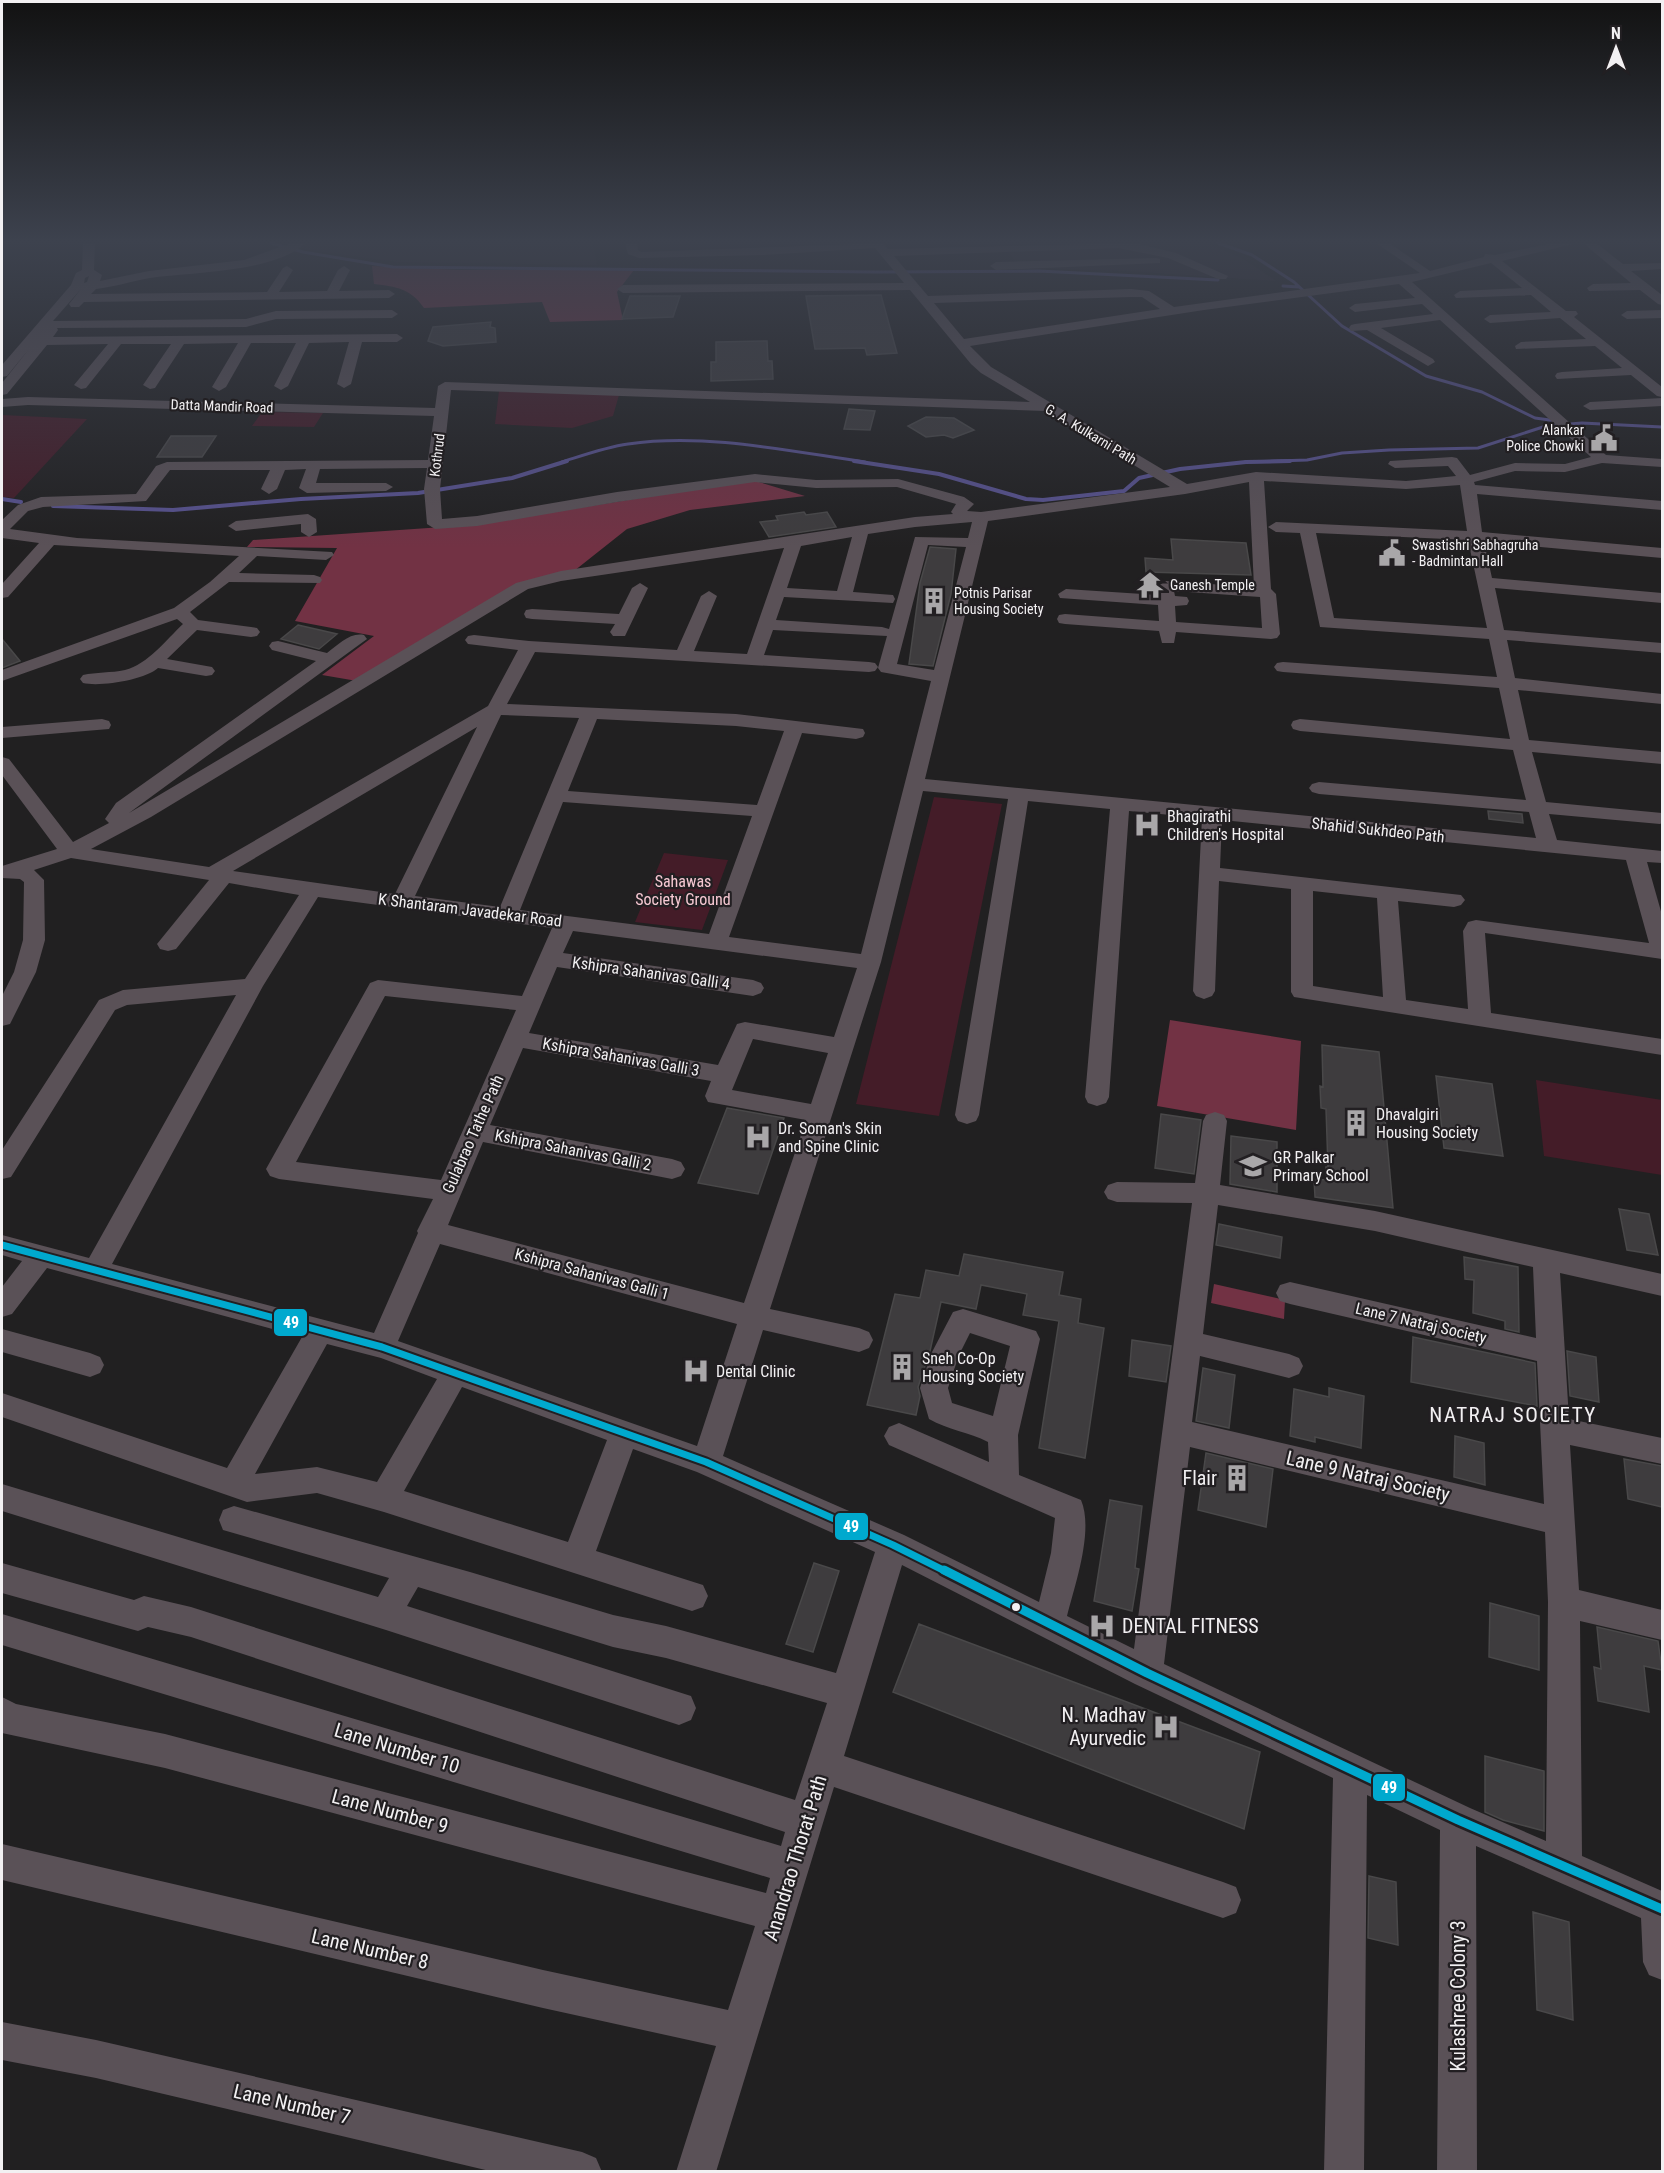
<svg xmlns="http://www.w3.org/2000/svg" width="1664" height="2173" font-family="'Roboto Condensed',sans-serif">
<rect width="100%" height="100%" fill="#212021"/>
<path fill="#2b252b" d="M282 243H593L597 265 397 262 309 250Z
M1036 243H1206L1242 258 1276 281 1126 271 1020 268 1009 252 1041 249Z"/>
<path fill="#441c28" d="M499 391 619 395 613 416 572 428 495 424Z
M262 412 323 413 314 427 252 426Z
M2 415 87 419 14 498 2 497Z
M934 797 1002 804 939 1116 856 1104Z
M664 853 728 860 702 930 635 922Z
M1536 1080 1662 1100V1175L1544 1156Z"/>
<path fill="#723244" d="M372 266 460 270H634L617 292 623 320 550 322 542 302 424 308C410 288 397 287 374 284Z
M752 480 805 496 690 510 627 529 574 571 518 584 357 681 322 675 374 636 295 621 337 548 247 547 253 540 472 525Z
M1170 1020 1301 1041 1296 1130 1157 1106Z
M1214 1284 1285 1300 1284 1319 1211 1303Z"/>
<g fill="none" stroke-linecap="round" stroke-linejoin="round">
<path stroke="#58528f" stroke-width="3" d="M271 243 303 252 393 267 876 272 1039 271 1218 280
M1218 243 1252 255 1294 282 1342 326 1426 376 1482 392 1535 418 1557 421
M1283 286 1299 287
M562 462C584 455 606 447 628 444 706 433 788 451 865 462
M1245 462 1307 460 1342 453 1389 450 1478 448 1546 426 1582 423 1662 427"/>
<path stroke="#58528f" stroke-width="4" d="M854 461 939 474 1026 499 1043 500 1124 491 1139 478 1180 469 1246 462 1290 461
M2 499 21 502
M53 506 173 510 301 499 418 493 512 478 567 461"/>
</g>
<path fill="#3e3c3e" stroke="#494849" stroke-width="1.5" d="M881 295 897 353 867 355 865 348 815 349 806 296Z
M630 296H680L673 317 622 319Z
M491 322 490 327 495 328 496 342 443 346 428 341 433 327Z
M767 341 768 361H772L773 379 711 381V362H716V342Z
M849 409 875 411 870 430 844 429Z
M926 417 954 418 974 430 953 438 944 435 926 437 908 426Z
M171 436H216L202 457H157Z
M804 512 806 515 827 512 836 527 769 537 760 522 778 520 776 516Z
M1171 539 1246 543 1251 575 1146 572 1145 558 1173 560Z
M930 547 956 549 951 594 933 666 909 664 920 583Z
M298 625 337 634 319 649 281 639Z
M2 639 20 661 2 668Z
M1488 811 1522 814 1523 823 1489 819Z
M1322 1045 1379 1052 1393 1208 1315 1197 1314 1179 1326 1180V1167H1328L1326 1109 1321 1108 1320 1086 1323 1087Z
M1436 1076 1492 1084 1503 1156 1444 1148Z
M727 1108 784 1118 758 1194 698 1183Z
M1161 1114 1201 1120 1194 1174 1155 1168Z
M1231 1136 1277 1142V1192L1230 1184Z
M1619 1209 1649 1214 1658 1255 1627 1250Z
M1219 1224 1282 1237 1280 1258 1216 1245Z
M964 1254 1063 1272 1059 1295 1081 1299 1078 1323 1104 1328 1085 1458 1039 1448 1059 1321 1023 1315 1027 1294 981 1285 976 1309 941 1302 930 1351 918 1387 920 1396 916 1415 867 1405 895 1294 920 1298 926 1270 959 1276Z
M1464 1257 1518 1267 1519 1332 1505 1329V1321L1473 1313 1474 1280 1465 1279Z
M1413 1337 1535 1363 1537 1406 1411 1382Z
M1132 1340 1171 1346 1166 1382 1129 1376Z
M1567 1351 1596 1357 1599 1402 1570 1396Z
M1203 1368 1235 1375 1229 1428 1196 1421Z
M1329 1388 1364 1396 1361 1448 1315 1437V1442L1290 1436 1294 1389 1329 1397Z
M1455 1436 1484 1443 1485 1485 1454 1477Z
M1206 1453 1273 1469 1266 1527 1198 1510Z
M1624 1459 1662 1466V1507L1628 1499Z
M1110 1500 1142 1506 1135 1568 1139 1569 1132 1611 1094 1601Z
M814 1563 839 1571 813 1652 786 1644Z
M1490 1603 1539 1616V1670L1489 1657Z
M919 1624 1260 1752 1244 1829 893 1692Z
M1597 1627 1658 1641 1662 1670 1644 1666 1649 1712 1598 1701 1594 1667 1601 1669Z
M1485 1756 1544 1771V1831L1503 1820 1485 1812Z
M1369 1876 1396 1882 1398 1945 1368 1938Z
M1533 1912 1569 1922 1573 2020 1537 2010Z"/>
<g fill="none" stroke-linecap="round" stroke-linejoin="round">
<path fill="#5a5157" fill-rule="evenodd" d="M83 243H95L94 270 102 275 100 281 149 271 244 260 291 243H306C273 273 193 272 150 278 132 281 114 287 96 289L91 294 267 292 283 268 287 266 293 270 279 292 327 291 338 270 344 266 350 270 339 291 389 290 395 294 389 298 84 302 79 307H71L69 304 81 289 53 321 246 319 276 311 392 310 398 314 392 318 276 319 246 327 57 328 58 330 53 337 397 334 403 338 397 342H362L351 384 344 388 337 384 349 342 309 343 288 386 281 390 274 386 296 343H251L226 387 219 391 212 387 238 343 184 344 155 388 150 389 143 385 171 344H121L86 388 81 389 74 385 108 344 47 345 7 394 2 395V383L29 349 7 376 2 377V365L71 285 76 273 82 270ZM89 276 87 282 84 283 85 278Z
M625 243H637L638 250 641 252 883 243 888 249 1135 243 1176 253 1228 276 1226 279H1218L1168 258 1118 248 894 256 928 296 1131 289 1149 291 1174 307 1420 273 1376 243H1389L1430 271 1484 257 1485 254 1495 255 1553 243H1577L1502 261 1566 311H1576L1578 314 1574 317 1662 387V397L1657 396 1631 375 1557 379 1555 376 1557 373 1562 372 1622 368 1595 346 1516 349 1515 346 1521 342 1586 339 1560 318 1490 323 1484 319 1490 315 1551 312 1531 295 1456 298 1454 295 1460 291 1522 288 1491 263 1412 282 1606 455 1662 459V467L1602 463 1565 472 1515 471 1474 482 1475 485 1662 501V510L1477 494 1482 532 1662 548V558L1484 542 1492 578 1662 593V603L1495 588 1504 630 1662 643V653L1507 640 1515 678 1662 694V704L1518 690 1529 740 1662 752V764L1532 752 1546 802 1662 813V823L1660 824 1549 814 1557 840 1662 851V863L1647 862 1662 915V959L1485 933 1491 1013 1662 1039V1055L1294 997 1291 992V889L1219 881 1215 991 1212 996 1204 999 1196 996 1193 991 1202 818 1129 811 1109 1097 1106 1103 1097 1106 1088 1103 1085 1097 1110 809 1028 801 979 1115 976 1121 967 1124 958 1121 955 1115 1008 799 923 791 881 962 770 1309 859 1328 869 1332 873 1340 869 1348 859 1352 763 1330 723 1456 904 1535 1039 1602 1051 1553 1055 1518 889 1445 884 1436 889 1427 899 1423 989 1462 988 1442C969 1432 948 1430 929 1419L920 1388 931 1354 953 1312 963 1309 1036 1331 1040 1339 1018 1435 1019 1475 1081 1500C1094 1530 1075 1585 1067 1616L1134 1649 1192 1203 1117 1202 1108 1199 1104 1192 1108 1185 1117 1182 1195 1183 1203 1121 1206 1115 1215 1112 1224 1115 1227 1121 1220 1185 1375 1211 1662 1274V1296L1560 1273 1569 1419 1662 1438V1464L1570 1445 1579 1590 1662 1610V1640L1580 1621 1582 1856 1662 1891V1980L1649 1975 1643 1962 1641 1918 1476 1846 1477 2172H1437L1440 1830 1367 1795 1364 2172H1324L1333 1778 1135 1684 902 1565 844 1756 1223 1882 1236 1887 1241 1900 1236 1913 1223 1918 834 1787 716 2172H676L716 2046 543 2008 2 1880V1844L543 1970 728 2010 755 1926 165 1768 2 1733V1697L16 1704 165 1734 766 1893 770 1878 2 1645V1614L781 1846 785 1832 191 1637 148 1627 138 1631 2 1593V1563L134 1600 144 1596 191 1607 795 1800 827 1703 666 1658 613 1647 418 1587 407 1606 691 1696 696 1708 691 1720 679 1725 386 1630 2 1511V1484L378 1597 389 1578 223 1530 219 1520 223 1510 234 1506 470 1572 613 1615 666 1626 836 1673 875 1552 697 1472 633 1449 596 1551 703 1585 708 1596 703 1607 692 1611 384 1512 317 1493 247 1502 2 1417V1393L227 1468 302 1337 47 1268 12 1314 2 1317V1287L22 1261 2 1255V1235L89 1258 236 995 127 1005 115 1010 11 1177 2 1179V1150L99 1000 123 990 245 979 299 895 229 883 176 949 168 951 160 949 157 944 209 880 71 858 34 870 44 880 45 940 36 972 10 1024 2 1026V996L14 972 23 940 24 882 20 879 2 878V866L57 849 2 775V757L9 759 73 842 109 823 105 819 116 803 316 661 272 650 269 646 272 642 278 641 327 653C338 645 350 632 364 635L367 639 129 813 516 583 561 571 915 517 953 514 951 512 956 504 897 487 816 488 755 482 617 502 477 526 435 529 427 524 424 489 427 468 320 469 316 483H386L393 487 386 491 307 493 299 488 306 469 285 470 277 489 269 494 261 489 270 470H170L146 501 43 507 28 511 10 529 77 538 332 552 334 555 326 560 257 556 239 573 314 575 320 577 322 580 320 583 229 582 190 612 198 620 251 627 257 628 260 632 257 636 251 637 197 630 167 659 212 667 215 671 212 675 206 676 158 668C145 680 100 687 83 683L80 679 83 675C96 672 111 673 125 670 148 664 166 640 183 624L177 619 2 681V670L174 608 210 582 239 556 54 545 8 597 2 598V584L39 543 2 538V520L18 505 41 497 136 494 156 466 167 462 428 460 434 416 28 405 2 407V399L28 397 435 408 438 386 445 382 1030 402 981 373 971 364 910 290 623 293 617 289 623 285 904 283 875 248 763 255 639 258 628 254ZM1399 284 1415 298 1355 304 1349 308 1355 312 1422 304 1433 314 1355 324 1351 325 1349 328 1351 331 1367 330 1428 366 1435 362 1433 359 1381 328 1440 320 1591 457 1565 464 1515 463 1470 475 1457 458 1452 457 1390 461 1388 464 1395 468 1448 466 1456 476 1406 481 1256 472 1187 484 991 367 970 346 1204 310ZM1131 297H1142L1160 309 964 339 934 303ZM451 390 1045 411 1170 487 981 512 967 511 974 504 964 497 898 479 816 480 755 474 617 492 477 516 442 519 440 489ZM1264 481 1406 489 1460 485 1467 531 1276 522 1268 527 1276 532 1300 533 1320 627 1489 639 1497 677 1283 662 1277 663 1274 667 1277 671 1283 672 1499 688 1510 739 1300 719 1293 721 1291 725 1293 729 1300 731 1513 750 1526 800 1319 782 1312 784 1309 788 1312 792 1319 794 1529 812 1536 838 925 779 988 521 1185 494 1249 482 1254 587 1166 581 1158 586V595L1066 589 1058 594 1060 598 1158 605 1159 621 1065 614 1059 615 1057 619 1059 623 1065 624 1159 631 1162 643H1174L1176 632 1271 639 1277 638 1280 634 1276 594 1271 589ZM972 522 968 538 915 537 889 629 882 627 776 620 784 597 893 603 895 599 893 595 853 592 868 534 915 527ZM1316 533 1468 540 1487 628 1334 618ZM852 537 837 591 787 588 801 546ZM928 545 966 547 934 670 897 664ZM784 548 747 654 694 651 717 596 709 591 701 596 677 650 529 641 474 635 468 636 465 640 468 644 518 650 488 706 209 867 91 849 151 817 528 589 561 581ZM1174 591 1260 597 1262 628 1176 622 1175 606 1187 605 1189 601 1187 597 1175 596ZM773 630 887 636 878 668 881 672 931 681 861 954 729 937 802 733 856 739 863 737 865 733 863 729 736 714 507 704 535 652 869 672 875 671 878 667 875 663 869 662 764 655ZM501 715 579 718 500 907 415 896ZM597 719 736 726 784 731 757 805 568 791ZM477 727 395 894 233 871ZM563 802 752 816 709 934 520 910ZM1222 820 1626 860 1649 943 1476 920 1468 922 1463 931 1468 1009 1406 1000 1398 901 1454 907 1461 905 1465 900 1461 895 1220 868ZM1313 891 1377 898 1383 997 1313 986ZM318 897 552 928 522 996 378 980 370 983 266 1169 270 1176 279 1179 433 1199 417 1231 418 1233 374 1333 112 1264 263 986ZM573 931 857 968 834 1037 745 1022 737 1024 718 1065 529 1033 557 967 753 996 761 993 764 988 761 983 753 980 563 953ZM385 996 516 1010 441 1180 296 1162ZM753 1039 828 1053 811 1104 732 1090ZM523 1048 711 1081 705 1096 708 1102 806 1120 744 1303 448 1225 483 1142 672 1179 681 1176 685 1169 681 1162 672 1159 490 1125ZM1218 1205 1375 1231 1533 1267 1536 1338 1290 1282 1280 1285 1276 1293 1280 1301 1290 1304 1537 1361 1544 1504 1192 1422 1200 1356 1289 1378 1299 1374 1303 1366 1299 1358 1289 1354 1203 1334ZM440 1244 737 1324 697 1446 398 1341ZM970 1333 1010 1346 993 1416 952 1403 948 1388 959 1355ZM327 1344 381 1358 437 1379 377 1482 317 1467 255 1474ZM462 1387 607 1440 568 1542 404 1491ZM1190 1447 1545 1532 1548 1602 1546 1841 1470 1808 1164 1664Z
M1583 243H1596L1623 264 1662 263V269L1631 271 1662 295V305L1658 304 1640 290 1589 291 1587 288 1593 284 1631 283Z
M1156 258 1160 259V263L996 270 990 266 996 262Z
M1662 310V318L1627 319 1621 315 1627 311Z
M1662 398V406L1590 410 1583 406 1590 402Z
M308 514 316 519 317 532 309 537 301 532V524L236 531 228 526 236 521Z
M640 583 648 588 625 636H613L610 632 615 624 532 619 526 618 524 614 526 610 532 609 619 614 632 588Z
M102 719 109 721 111 725 109 729 2 738V727Z
M2 1329 90 1353 100 1357 104 1365 100 1373 90 1377 2 1352Z
M2 2022 96 2040 582 2152 596 2158 602 2172H494L96 2078 2 2060Z"/>
<defs>
<path id="bus-1-far1" d="M2 1245 382 1347 706 1462 893 1545 947 1572"/>
<path id="bus-1" d="M944 1570 1147 1673 1458 1820 1662 1909"/>
</defs>
<use href="#bus-1-far1" stroke="#221f22" stroke-width="11"/>
<use href="#bus-1" stroke="#221f22" stroke-width="14"/>
<use href="#bus-1-far1" stroke="#00a9ce" stroke-width="7"/>
<use href="#bus-1" stroke="#00a9ce" stroke-width="9"/>
</g>
<linearGradient id="sky" x2="0" y2="1"><stop stop-color="#121212"/><stop offset="0.44" stop-color="#3d424e"/><stop offset="1" stop-color="#3d424e" stop-opacity="0"/></linearGradient>
<rect width="1664" height="548" fill="url(#sky)"/>
<defs>
<symbol id="civic-bare" viewBox="-9 -9 18 18"><path d="M-.6-6.5H3V-4.5H.6V-3L4-1V1h2V6H-6V1h2V-1L-.6-3ZM-1.2 2.5V6h2.4V2.5Z" fill="#a9a7a9" stroke="#221f22" stroke-width="2.5" paint-order="stroke"/></symbol>
<symbol id="temple-bare" viewBox="-9 -9 18 18"><path d="M0-6L5-2H3V0L6.5 2.5H4V6H1.5V3h-3V6H-4V2.5H-6.5L-3 0V-2H-5Z" fill="#a9a7a9" stroke="#221f22" stroke-width="2.5" paint-order="stroke"/></symbol>
<symbol id="building-bare" viewBox="-9 -9 18 18"><path d="M-4-6H4V6H1V3H-1V6H-4ZM-2.5-4.3h1.7v1.8h-1.7ZM.8-4.3h1.7v1.8H.8ZM-2.5-1h1.7V.8h-1.7ZM.8-1h1.7V.8H.8Z" fill="#a9a7a9" stroke="#221f22" stroke-width="2.5" paint-order="stroke"/></symbol>
<symbol id="hospital-bare" viewBox="-9 -9 18 18"><path d="M-5-5h3v3.5h4V-5h3V5h-3V1.5h-4V5h-3Z" fill="#a9a7a9" stroke="#221f22" stroke-width="2.5" paint-order="stroke"/></symbol>
<symbol id="school-bare" viewBox="-9 -9 18 18"><path d="M0-5L7-2L0 1L-7-2ZM-4 1L0 2.5L4 1V4Q0 6-4 4Z" fill="#a9a7a9" stroke="#221f22" stroke-width="2.5" paint-order="stroke"/></symbol>
</defs>
<g fill-rule="evenodd">
<use href="#civic-bare" x="1585" y="419" width="38" height="38"/>
<use href="#civic-bare" x="1373" y="534" width="38" height="38"/>
<use href="#temple-bare" x="1131" y="566" width="38" height="38"/>
<use href="#building-bare" x="915" y="582" width="38" height="38"/>
<use href="#hospital-bare" x="1128" y="806" width="38" height="38"/>
<use href="#building-bare" x="1337" y="1104" width="38" height="38"/>
<use href="#hospital-bare" x="739" y="1118" width="38" height="38"/>
<use href="#school-bare" x="1234" y="1147" width="38" height="38"/>
<use href="#building-bare" x="883" y="1348" width="38" height="38"/>
<use href="#hospital-bare" x="677" y="1352" width="38" height="38"/>
<use href="#building-bare" x="1218" y="1459" width="38" height="38"/>
<use href="#hospital-bare" x="1083" y="1607" width="38" height="38"/>
<use href="#hospital-bare" x="1147" y="1708" width="38" height="38"/>
</g>
<circle fill="#f2f0f2" stroke="#221f22" stroke-width="2" cx="1016" cy="1607" r="5"/>
<g text-anchor="middle" dominant-baseline="central" stroke-width="4.5" stroke-linejoin="round" paint-order="stroke">
<g font-size="14" fill="#f2f0f2" stroke="#221f22">
<text transform="translate(222 406) rotate(2)">Datta Mandir Road</text>
<text transform="translate(1091 434) rotate(31)">G. A. Kulkarni Path</text>
<text transform="translate(437 455) rotate(-83)">Kothrud</text>
</g>
<g font-size="14" fill="#f2f0f2" stroke="#221f22" text-anchor="start">
<text x="1584" y="430" text-anchor="end">Alankar<tspan x="1584" dy="16">Police Chowki</tspan></text>
<text x="1412" y="545">Swastishri Sabhagruha<tspan x="1412" dy="16">- Badmintan Hall</tspan></text>
<text x="1170" y="585">Ganesh Temple</text>
<text x="954" y="593">Potnis Parisar<tspan x="954" dy="16">Housing Society</tspan></text>
</g>
<g font-size="16" fill="#f2f0f2" stroke="#221f22" text-anchor="start">
<text x="1167" y="816">Bhagirathi<tspan x="1167" dy="18">Children's Hospital</tspan></text>
<text x="1376" y="1114">Dhavalgiri<tspan x="1376" dy="18">Housing Society</tspan></text>
<text x="778" y="1128">Dr. Soman's Skin<tspan x="778" dy="18">and Spine Clinic</tspan></text>
<text x="1273" y="1157">GR Palkar<tspan x="1273" dy="18">Primary School</tspan></text>
<text x="922" y="1358">Sneh Co-Op<tspan x="922" dy="18">Housing Society</tspan></text>
<text x="716" y="1371">Dental Clinic</text>
</g>
<g font-size="16" fill="#f2f0f2" stroke="#221f22">
<text transform="translate(1378 830) rotate(6)">Shahid Sukhdeo Path</text>
<text transform="translate(470 910) rotate(7)">K Shantaram Javadekar Road</text>
<text transform="translate(651 973) rotate(8)">Kshipra Sahanivas Galli 4</text>
<text transform="translate(621 1057) rotate(10)">Kshipra Sahanivas Galli 3</text>
<text transform="translate(473 1134) rotate(-66)">Gulabrao Tathe Path</text>
<text transform="translate(573 1150) rotate(11)">Kshipra Sahanivas Galli 2</text>
<text transform="translate(592 1274) rotate(15)">Kshipra Sahanivas Galli 1</text>
<text transform="translate(1421 1323) rotate(13)">Lane 7 Natraj Society</text>
</g>
<g font-size="16" fill="#f6c8d2" stroke="#221f22">
<text x="683" y="881">Sahawas<tspan x="683" dy="18">Society Ground</tspan></text>
</g>
<g font-size="20" fill="#f2f0f2" stroke="#221f22">
<text transform="translate(1368 1476) rotate(13)">Lane 9 Natraj Society</text>
<text transform="translate(397 1748) rotate(17)">Lane Number 10</text>
<text transform="translate(390 1811) rotate(15)">Lane Number 9</text>
<text transform="translate(795 1858) rotate(-73)">Anandrao Thorat Path</text>
<text transform="translate(370 1949) rotate(13)">Lane Number 8</text>
<text transform="translate(1458 1996) rotate(-90)">Kulashree Colony 3</text>
<text transform="translate(292 2104) rotate(13)">Lane Number 7</text>
</g>
<g font-size="20" fill="#f2f0f2" stroke="#221f22" text-anchor="end">
<text x="1217" y="1478">Flair</text>
<text x="1122" y="1626" text-anchor="start">DENTAL FITNESS</text>
<text x="1146" y="1715">N. Madhav<tspan x="1146" dy="23">Ayurvedic</tspan></text>
</g>
<g font-size="21" letter-spacing="1.5" fill="#f2f0f2" stroke="#221f22">
<text x="1513" y="1415">NATRAJ SOCIETY</text>
</g>
</g>
<g stroke="#221f22" stroke-width="2">
<rect x="273" y="1308" width="35" height="29" rx="6" fill="#00a9ce"/>
<rect x="834" y="1512" width="35" height="29" rx="6" fill="#00a9ce"/>
<rect x="1372" y="1773" width="34" height="29" rx="6" fill="#00a9ce"/>
</g>
<g font-size="16" text-anchor="middle" font-weight="bold" fill="#fff">
<text x="291" y="1328">49</text>
<text x="851" y="1532">49</text>
<text x="1389" y="1793">49</text>
</g>
<rect width="1664" height="2173" fill="none" stroke="#f2f0f2" stroke-width="6"/>
<g transform="translate(1616 48)" stroke="#221f22" stroke-width="4.5" paint-order="stroke">
<path d="M0-4.5L10 22L0 15L-10 22Z" fill="#f2f0f2"/>
<text y="-9" font-size="16" font-weight="bold" text-anchor="middle" fill="#f2f0f2">N</text>
</g>
</svg>
